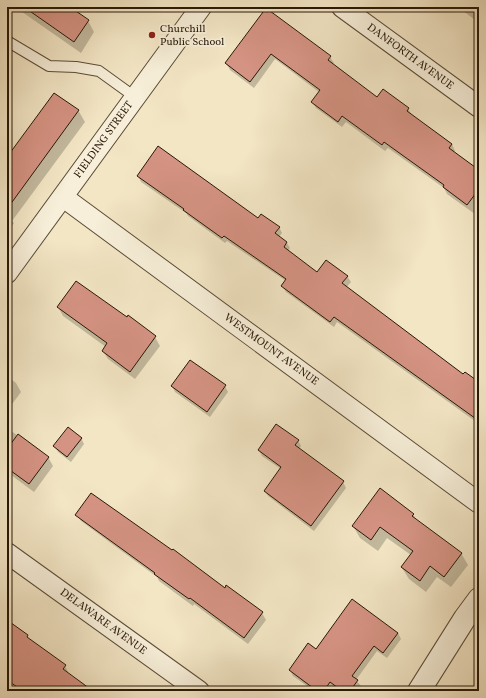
<svg xmlns="http://www.w3.org/2000/svg" width="486" height="698" font-family="Vollkorn,serif">
<rect width="100%" height="100%" fill="#f3e6c5"/>
<filter id="stains"><feTurbulence type="fractalNoise" baseFrequency=".005" numOctaves="4"/><feColorMatrix values="0 0 0 0 .2 0 0 0 0 .09 0 0 0 0 .02 0 0 0 .5 -.17"/></filter>
<radialGradient id="worn" r=".72"><stop offset=".6" stop-color="#630" stop-opacity="0"/><stop offset="1" stop-color="#630" stop-opacity=".3"/></radialGradient>
<path fill="#0003" d="M15 7H69L88 21 94 32 81 53Z
M458 7H479V23Z
M266 9 330 57 334 63 332 65 377 99 408 109 412 115 452 144 455 151 453 153 479 171V217L447 194 444 188 388 148 385 151 346 122 342 127 316 108 312 102 319 92 275 59 254 88 230 70 226 63Z
M7 60 12 68 7 75Z
M78 110 85 122 12 221 14 223 7 233V159Z
M138 176 279 227 282 233 279 237 287 243 290 248 288 251 318 273 347 276 351 282 346 288 464 375 479 384V424L337 322 334 327 286 292 282 286 286 281 227 241 225 243 188 216 186 213 141 182Z
M58 307 127 319 128 317 155 337 160 346 135 379 108 359 103 351 106 347 63 316Z
M7 376 16 383 21 392 7 411Z
M172 386H225L228 392 210 417 175 392Z
M7 428 48 457 53 466 34 492 7 472Z
M81 438 84 444 71 462 58 452 55 446Z
M298 440 301 446 299 449 343 482 346 488 314 531 268 496 265 491 281 469 262 456 259 450Z
M413 514 417 521 461 553 468 565 451 587 437 577 426 592 409 579 402 568 411 555 387 538 378 551 360 538 353 526Z
M77 515 262 613 266 620 248 644 194 604 193 606 159 581 157 577 81 521Z
M7 621 27 636 30 641 65 666 68 672 67 674 91 691 18 690 7 669Z
M398 633 401 639 387 658 377 651 356 680 361 686 357 691H339L334 687 331 691H314L293 676 290 670 316 651Z"/>
<path fill="#d59383" stroke="#281808" d="M24 7H70L89 20 74 42Z
M266 8 331 56 328 60 377 97 383 89 409 108 407 111 452 144 449 148 479 170V189L467 205 443 187 444 185 384 142 382 145 342 116 338 122 311 102 320 90 271 54 250 82 225 63Z
M54 93 79 110 7 209V157Z
M158 146 258 218 261 214 280 227 275 233 287 242 284 247 317 272 326 260 348 276 342 283 463 374 465 372 479 382V421L334 317 330 322 281 286 286 279 224 236 222 238 183 210 184 209 137 176Z
M76 281 127 317 128 315 156 336 130 372 102 351 107 343 57 307Z
M190 360 226 385 207 412 171 386Z
M276 424 299 440 295 445 344 481 311 526 264 491 281 467 258 450Z
M68 427 82 438 67 457 53 446Z
M18 434 49 457 29 484 7 468V449Z
M380 488 414 514 412 516 462 553 444 577 430 566 420 581 401 567 413 551 380 527 371 540 352 526Z
M91 493 172 550 173 549 225 588 226 585 263 612 244 638 190 598 189 599 154 574 155 573 75 515Z
M352 599 398 633 383 653 374 646 352 676 358 680 350 691H342L330 682 324 691H317L289 670 308 643 316 649Z
M7 620 28 635 27 637 66 665 63 669 93 691H23L7 680Z"/>
<g fill="none" stroke-linecap="round" stroke-linejoin="round">
<defs>
<path id="service" d="M7 41 49 66 76 67 99 71 135 97"/>
<path id="minor" d="M342 7 479 107
M63 197 479 503
M7 273 201 7
M7 553 199 691"/>
<path id="tertiary" d="M419 691 465 618 479 599"/>
</defs>
<use href="#service" stroke="#5b4c37" stroke-width="12"/>
<use href="#minor" stroke="#5b4c37" stroke-width="22"/>
<use href="#tertiary" stroke="#5b4c37" stroke-width="24"/>
<use href="#service" stroke="#f7efd9" stroke-width="10"/>
<use href="#minor" stroke="#f7efd9" stroke-width="20"/>
<use href="#tertiary" stroke="#f7efd9" stroke-width="22"/>
</g>
<circle fill="#8f2418" stroke="#f7efd9" stroke-width="1.5" cx="152" cy="35" r="4"/>
<g text-anchor="middle" dominant-baseline="central" stroke-width="3.5" stroke-linejoin="round" paint-order="stroke">
<g font-size="11" fill="#281808" stroke="#f7efd9" text-anchor="start">
<text x="160" y="29">Churchill<tspan x="160" dy="13">Public School</tspan></text>
</g>
<g font-size="11" fill="#281808" stroke="#f7efd9">
<text transform="translate(410 57) rotate(36)">DANFORTH AVENUE</text>
<text transform="translate(104 140) rotate(-54)">FIELDING STREET</text>
<text transform="translate(271 350) rotate(36)">WESTMOUNT AVENUE</text>
<text transform="translate(103 622) rotate(36)">DELAWARE AVENUE</text>
</g>
</g>
<rect width="486" height="698" fill="none" stroke="#f3e6c5" stroke-width="24"/>
<rect x="8" y="8" width="470" height="682" fill="none" stroke="#281808" stroke-width="2"/>
<rect x="12" y="12" width="462" height="674" fill="none" stroke="#281808"/>
<rect width="100%" height="100%" filter="url(#stains)"/>
<rect width="100%" height="100%" fill="url(#worn)"/>
</svg>
